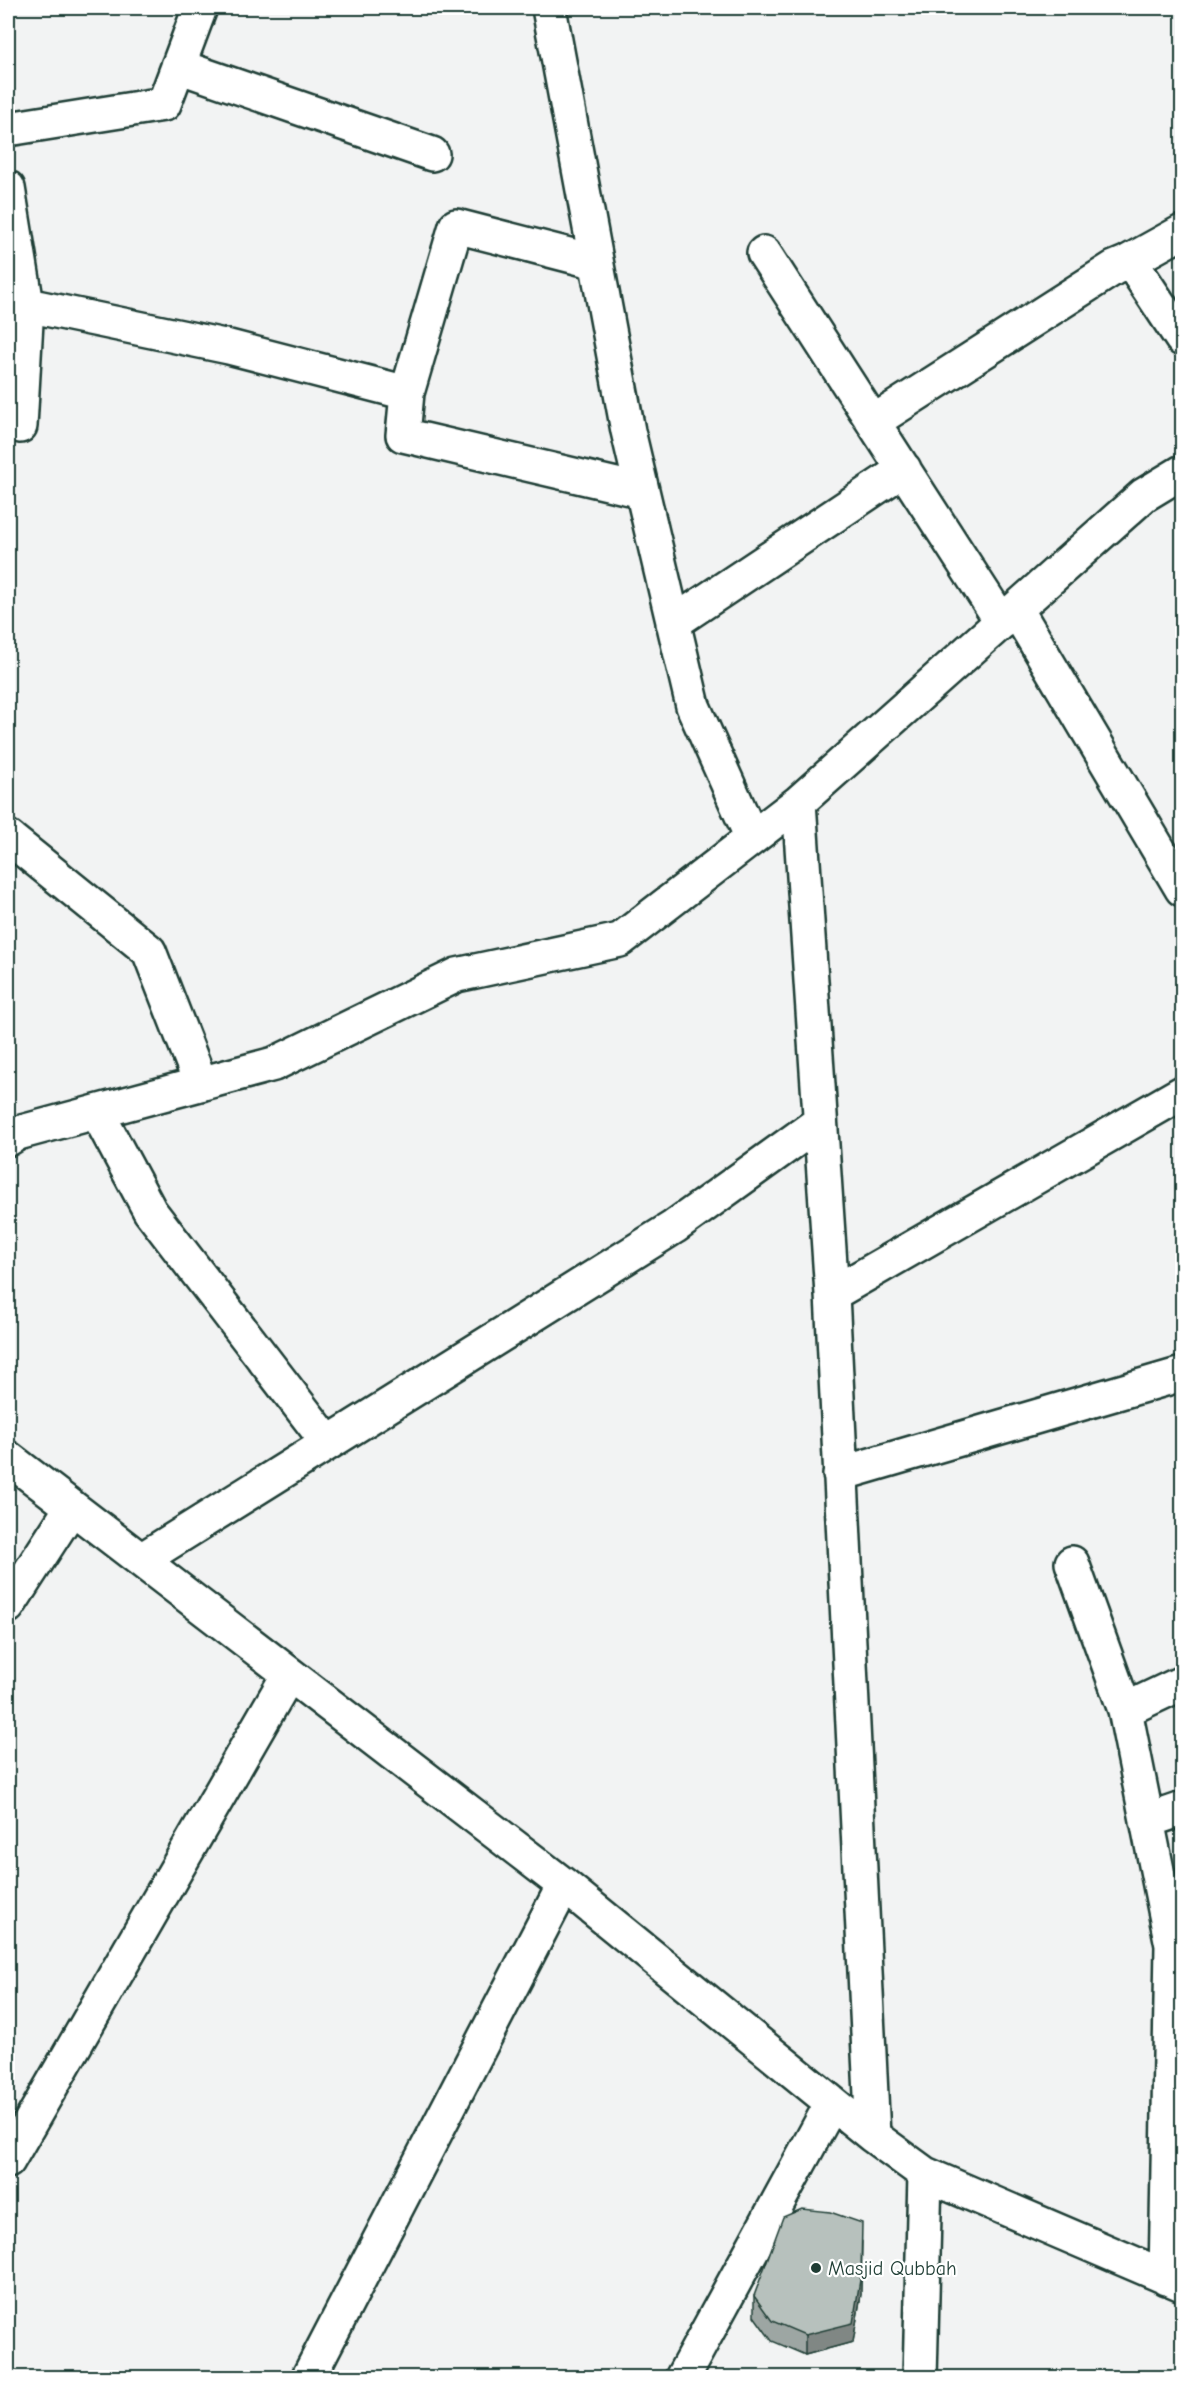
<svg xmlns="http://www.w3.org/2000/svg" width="1190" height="2385" font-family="'Comic Neue',sans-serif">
<rect width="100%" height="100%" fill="#f2f3f3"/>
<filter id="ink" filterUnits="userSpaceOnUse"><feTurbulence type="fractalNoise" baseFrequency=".0167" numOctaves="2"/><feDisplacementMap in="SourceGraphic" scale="12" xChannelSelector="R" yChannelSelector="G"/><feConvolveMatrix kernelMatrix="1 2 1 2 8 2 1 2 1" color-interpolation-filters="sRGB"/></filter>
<g filter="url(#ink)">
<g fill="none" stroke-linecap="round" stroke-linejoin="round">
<defs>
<path id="minor" d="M549 8 628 431 693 706 752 838
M178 66 432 154
M8 129 164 104 200 8
M8 188 27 305 20 426
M764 253 1002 622
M596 262 456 226 407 393 403 435 642 491
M1126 263 1182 232
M27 305 229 347 407 393
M873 422 1114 268 1126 263 1137 271 1182 339
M1016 609 1182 889
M673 623 904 469
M799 802 832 1294 873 2136
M8 837 149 951 201 1084
M97 1112 150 1211 328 1443
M8 1139 18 1133 274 1064 457 975 620 940 799 802 1144 495 1182 472
M832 1294 1182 1093
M8 1458 564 1885 873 2136 925 2174 1182 2284
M840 1474 1182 1374
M141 1560 674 1227 820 1122
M1072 1563 1125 1710 1172 1945 1166 2278
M8 1606 72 1507
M1125 1710 1182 1683
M1147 1821 1182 1809
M8 2161 289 1674
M308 2378 564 1885
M682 2378 832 2103
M920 2378 925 2174"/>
</defs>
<use href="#minor" stroke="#1f3d34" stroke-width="38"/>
<use href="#minor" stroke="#fff" stroke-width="33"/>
</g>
<path fill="#9da6a3" stroke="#1f3d34" stroke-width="1.5" d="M861 2294 853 2342 805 2355 772 2341 754 2316V2296Z"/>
<path fill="#808784" stroke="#1f3d34" stroke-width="1.5" d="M862 2243 861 2294 853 2342 805 2355V2335Z"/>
<path fill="#b7c1bd" stroke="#1f3d34" stroke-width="1.5" d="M802 2209 830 2212 862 2223 861 2274 853 2323 805 2335 772 2321 754 2296 783 2217Z"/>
</g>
<circle fill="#1f3d34" stroke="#fff" stroke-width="2" cx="816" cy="2268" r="6"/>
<g text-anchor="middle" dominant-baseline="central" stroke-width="4.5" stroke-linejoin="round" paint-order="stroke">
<g font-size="20" fill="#1f3d34" stroke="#fff" text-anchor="start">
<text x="828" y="2268">Masjid Qubbah</text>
</g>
</g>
<rect width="1190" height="2385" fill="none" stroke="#fff" stroke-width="30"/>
<rect x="15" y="15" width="1160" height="2355" fill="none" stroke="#1f3d34" stroke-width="2" filter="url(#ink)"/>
</svg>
